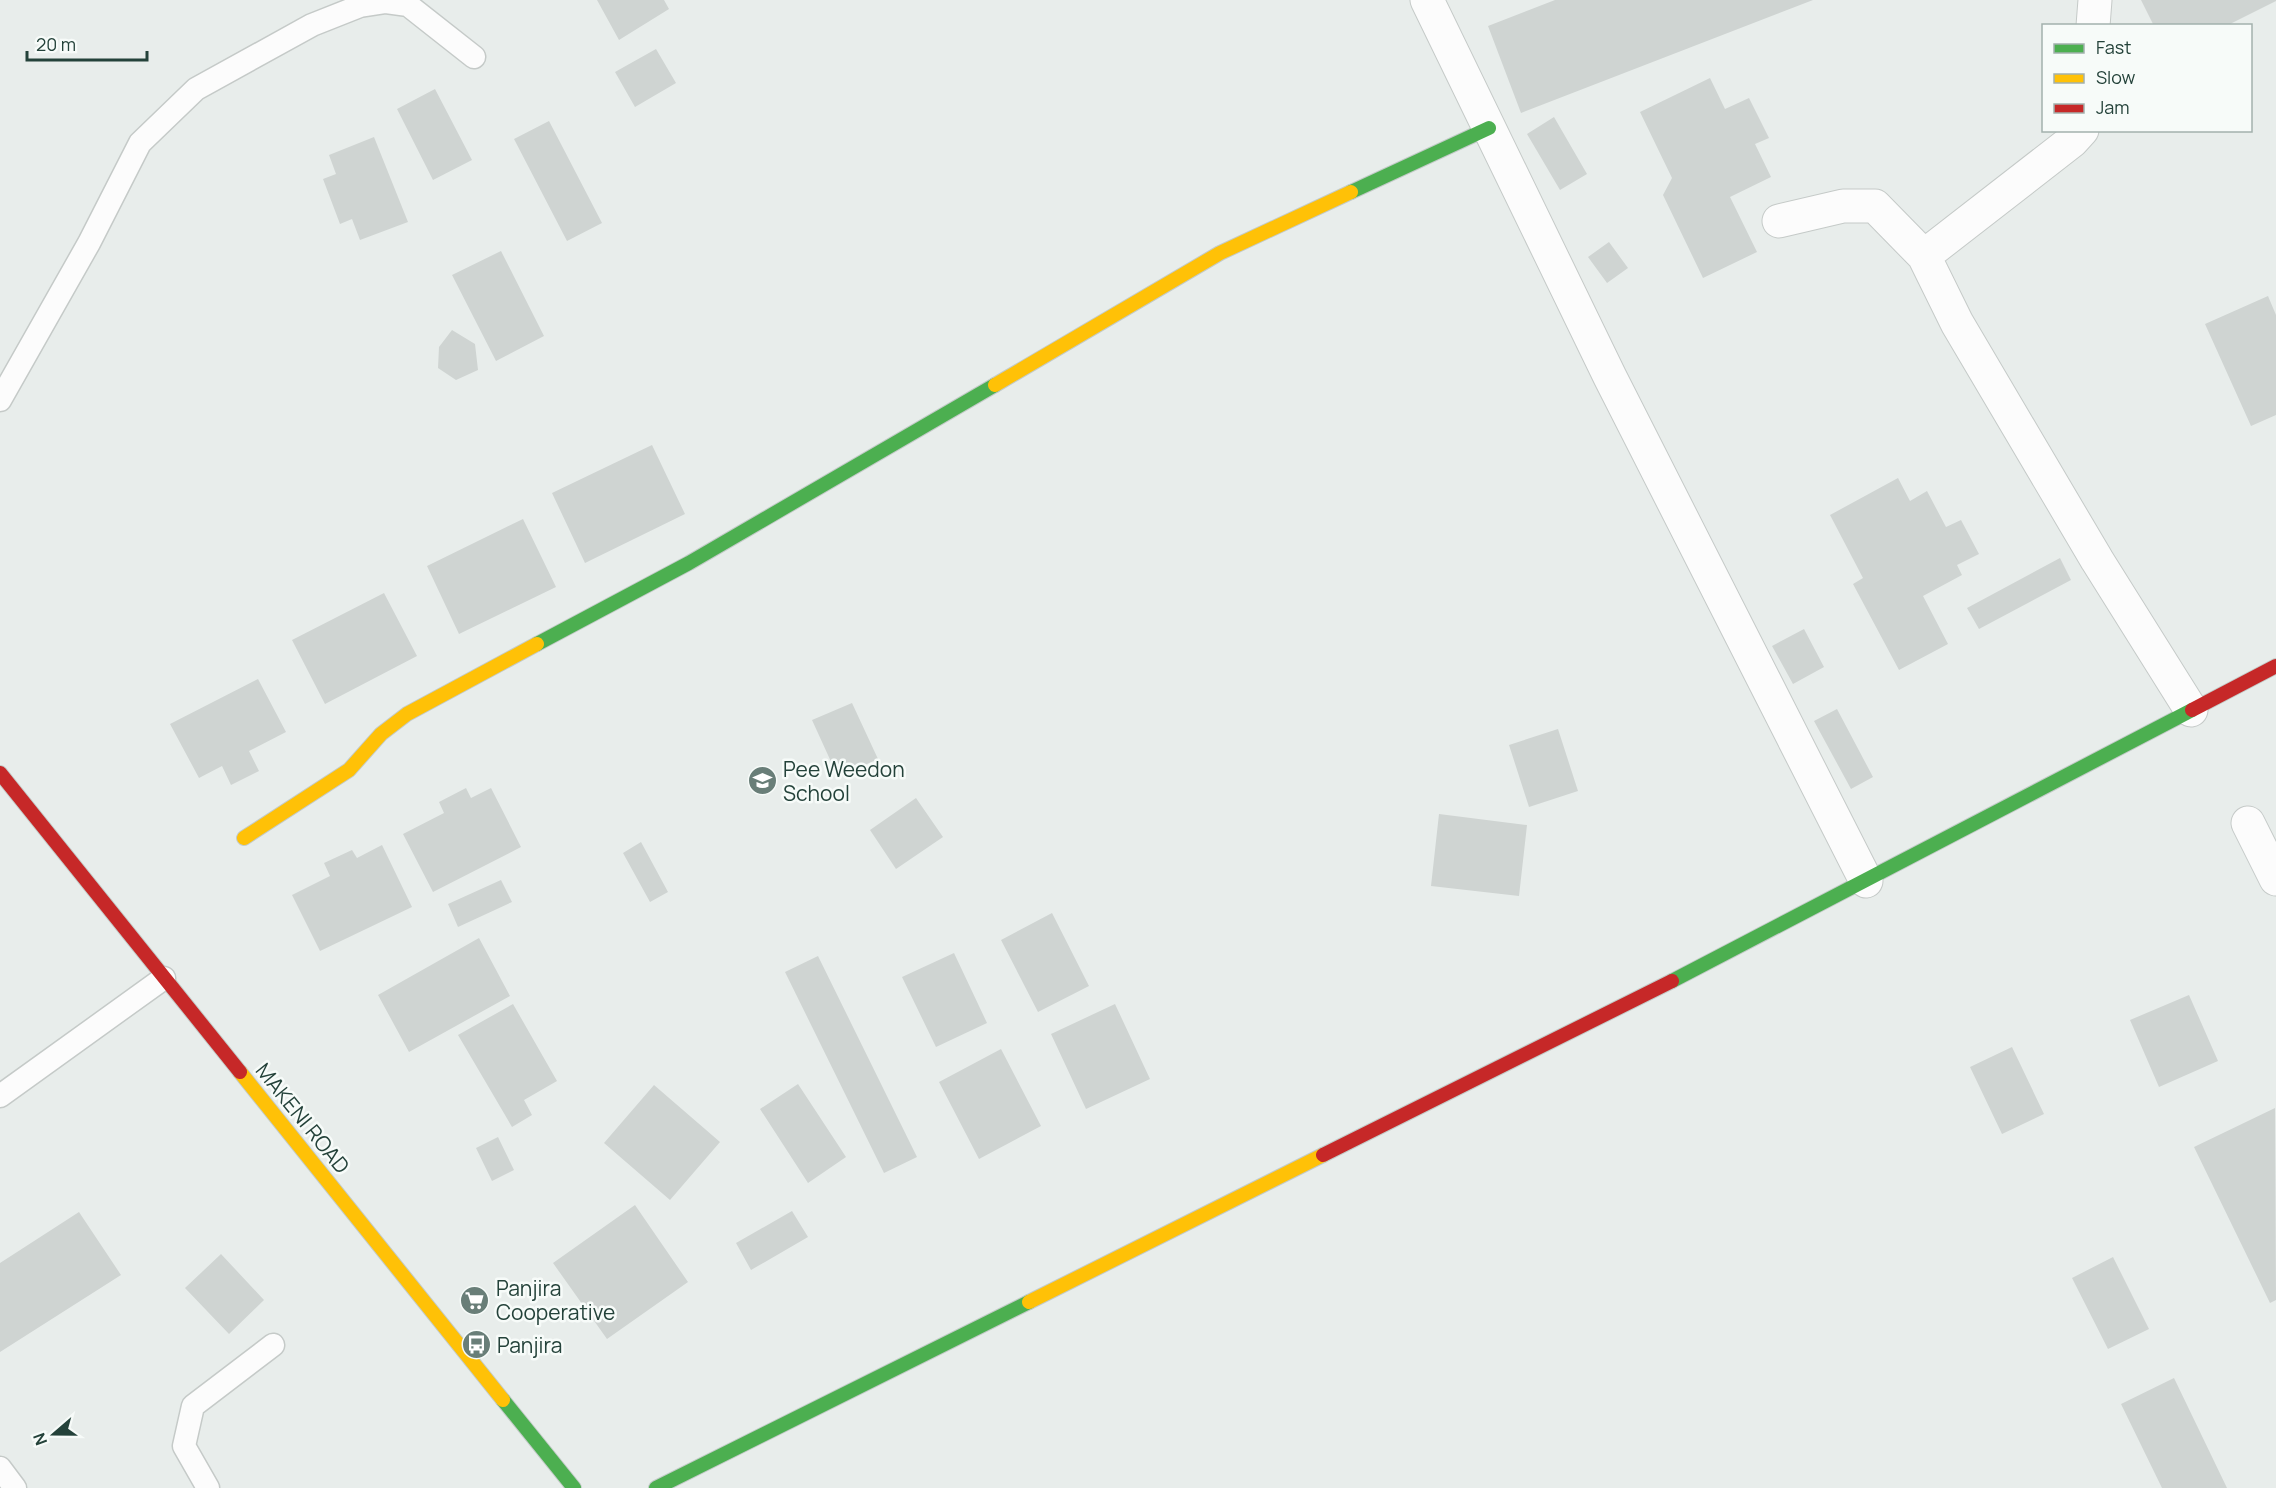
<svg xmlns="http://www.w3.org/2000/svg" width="2276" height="1488" font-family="Manrope,sans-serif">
<rect width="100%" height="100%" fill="#e8edeb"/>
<path fill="#cfd4d2" d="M597 0H664L669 9 619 40Z
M1555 0H1813L1521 113 1488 26Z
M2141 0H2276V1L2226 26H2154Z
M656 49 676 83 635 107 615 72Z
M1710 78 1725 109 1749 98 1769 138 1755 144 1771 177 1730 197 1757 252 1703 278 1663 195 1672 178 1640 112Z
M435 89 472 160 433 180 397 109Z
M1554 117 1587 174 1560 190 1527 134Z
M549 121 602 223 567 241 514 139Z
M374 137 408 222 360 240 352 219 340 224 323 179 336 174 329 155Z
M1609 242 1628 268 1607 283 1588 257Z
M501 251 544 336 496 361 452 275Z
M2268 296 2276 315V415L2251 426 2205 324Z
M452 330 475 344 478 370 456 380 438 368 439 347Z
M652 445 685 514 585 563 552 493Z
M1898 478 1910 501 1927 491 1946 527 1961 520 1979 554 1957 565 1962 575 1923 596 1948 644 1899 670 1853 584 1863 578 1830 515Z
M523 519 556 587 459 634 427 566Z
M2060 558 2071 580 1979 629 1967 608Z
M384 593 417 656 325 704 292 640Z
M1804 629 1824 667 1793 684 1772 646Z
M258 679 286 732 249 751 259 771 231 785 222 766 199 778 170 724Z
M852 703 878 759 838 777 812 720Z
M1837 709 1873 777 1851 789 1814 721Z
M1558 729 1578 791 1529 807 1509 745Z
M466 788 471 798 491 788 521 847 433 892 403 834 444 813 439 802Z
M916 798 943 837 896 869 870 830Z
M1439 814 1527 825 1519 896 1431 886Z
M641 842 668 892 650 902 623 853Z
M382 845 412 907 320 951 292 895 330 876 324 863 352 850 357 858Z
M501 880 512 902 458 927 448 904Z
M1052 913 1089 986 1038 1012 1001 940Z
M479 938 510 996 409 1052 378 995Z
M954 953 987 1023 936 1047 902 977Z
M818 956 917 1157 884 1173 785 972Z
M2189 995 2218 1061 2159 1087 2130 1020Z
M513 1004 557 1081 524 1100 532 1115 512 1127 458 1035Z
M1115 1004 1150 1079 1086 1109 1051 1034Z
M2012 1047 2044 1114 2002 1134 1970 1067Z
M1001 1049 1041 1126 979 1159 939 1082Z
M798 1084 846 1157 808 1183 760 1109Z
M654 1085 720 1142 670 1200 604 1143Z
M2275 1108 2276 1300 2270 1303 2194 1147Z
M498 1137 514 1170 492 1181 476 1148Z
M635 1205 688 1282 607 1339 553 1263Z
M792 1211 808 1237 751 1270 736 1243Z
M79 1212 121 1275 0 1352V1263Z
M221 1254 264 1300 229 1334 185 1288Z
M2113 1257 2149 1329 2108 1349 2072 1278Z
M2174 1378 2227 1488H2162L2121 1404Z"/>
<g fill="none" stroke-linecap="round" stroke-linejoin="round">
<defs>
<path id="lane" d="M0 400 89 243 140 143 196 89 312 25 360 6 386 2 408 5 474 57
M0 1096 164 978
M0 1468 15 1488
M208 1488 184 1446 193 1406 273 1345"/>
<path id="street" d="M1427 0 1610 377 1866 881
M2093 26 2095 0
M1779 221 1843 206H1875L1924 256 1957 323 2097 560 2191 710
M1924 256 2072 141 2082 130
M2248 823 2276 879"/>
<path id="fast" d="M1351 192 1489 128
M537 644 689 563 995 385
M1672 981 2192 710
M503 1400 574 1488
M656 1488 1029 1302"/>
<path id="slow" d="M995 385 1220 253 1351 192
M244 838 349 770 381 734 407 714 537 644
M240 1072 503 1400
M1029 1302 1323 1155"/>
<path id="jam" d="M2192 710 2276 666
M0 773 240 1072
M1323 1155 1672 981"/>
</defs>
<use href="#lane" stroke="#c5cac8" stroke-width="25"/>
<use href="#street" stroke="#c5cac8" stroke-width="35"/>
<use href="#fast" stroke="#c3cbc8" stroke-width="16"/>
<use href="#slow" stroke="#c3cbc8" stroke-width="16"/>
<use href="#jam" stroke="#c3cbc8" stroke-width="16"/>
<use href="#lane" stroke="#fcfcfc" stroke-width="22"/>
<use href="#street" stroke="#fcfcfc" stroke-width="33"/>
<use href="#fast" stroke="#4caf50" stroke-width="14"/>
<use href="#slow" stroke="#ffc107" stroke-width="14"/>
<use href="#jam" stroke="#c62828" stroke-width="14"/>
</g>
<defs>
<symbol id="school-disc" viewBox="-11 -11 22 22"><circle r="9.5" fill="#697e78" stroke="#f7fbf9"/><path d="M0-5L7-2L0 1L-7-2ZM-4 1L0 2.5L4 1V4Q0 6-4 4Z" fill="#fff"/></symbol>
<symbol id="supermarket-disc" viewBox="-11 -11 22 22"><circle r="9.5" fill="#697e78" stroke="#f7fbf9"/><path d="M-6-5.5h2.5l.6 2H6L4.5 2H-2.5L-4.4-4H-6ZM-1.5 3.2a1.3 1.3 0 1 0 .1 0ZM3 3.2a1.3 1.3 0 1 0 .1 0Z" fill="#fff"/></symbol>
<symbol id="bus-disc" viewBox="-11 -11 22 22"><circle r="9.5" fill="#697e78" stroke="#f7fbf9"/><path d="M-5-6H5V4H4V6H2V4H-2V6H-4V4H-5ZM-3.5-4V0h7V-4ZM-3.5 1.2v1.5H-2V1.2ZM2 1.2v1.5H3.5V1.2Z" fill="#fff"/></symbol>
</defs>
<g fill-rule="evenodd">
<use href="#school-disc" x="746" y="764" width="33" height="33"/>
<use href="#supermarket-disc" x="458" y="1284" width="33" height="33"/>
<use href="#bus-disc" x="460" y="1328" width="33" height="33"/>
</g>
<g text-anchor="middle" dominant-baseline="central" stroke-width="5" stroke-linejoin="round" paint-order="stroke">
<g font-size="21" fill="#24423a" stroke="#f7fbf9" text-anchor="start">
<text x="783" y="769">Pee Weedon<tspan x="783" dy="24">School</tspan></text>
<text x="496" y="1288">Panjira<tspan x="496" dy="24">Cooperative</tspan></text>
<text x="497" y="1345">Panjira</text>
</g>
<g font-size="21" fill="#24423a" stroke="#f7fbf9">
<text transform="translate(303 1118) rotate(51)">MAKENI ROAD</text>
</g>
</g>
<rect x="2042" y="24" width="210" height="108" fill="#f7fbf9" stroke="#a3b1ad" stroke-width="1.5"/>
<rect x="2054" y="44" width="30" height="9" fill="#4caf50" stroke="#a3b1ad" stroke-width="1.5"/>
<text x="2096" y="54" font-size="18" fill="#24423a">Fast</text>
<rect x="2054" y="74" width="30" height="9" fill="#ffc107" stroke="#a3b1ad" stroke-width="1.5"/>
<text x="2096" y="84" font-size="18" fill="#24423a">Slow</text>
<rect x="2054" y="104" width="30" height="9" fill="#c62828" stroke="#a3b1ad" stroke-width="1.5"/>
<text x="2096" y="114" font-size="18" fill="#24423a">Jam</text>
<g transform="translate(54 1434) rotate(250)" stroke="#f7fbf9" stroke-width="4.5" paint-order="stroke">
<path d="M0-4.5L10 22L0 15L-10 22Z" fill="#24423a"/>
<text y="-9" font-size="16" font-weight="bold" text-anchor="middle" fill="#24423a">N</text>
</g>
<path d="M27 51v9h120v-9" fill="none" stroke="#24423a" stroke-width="3"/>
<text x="36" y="51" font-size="18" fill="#24423a" stroke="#f7fbf9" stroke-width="4.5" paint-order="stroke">20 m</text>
</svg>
